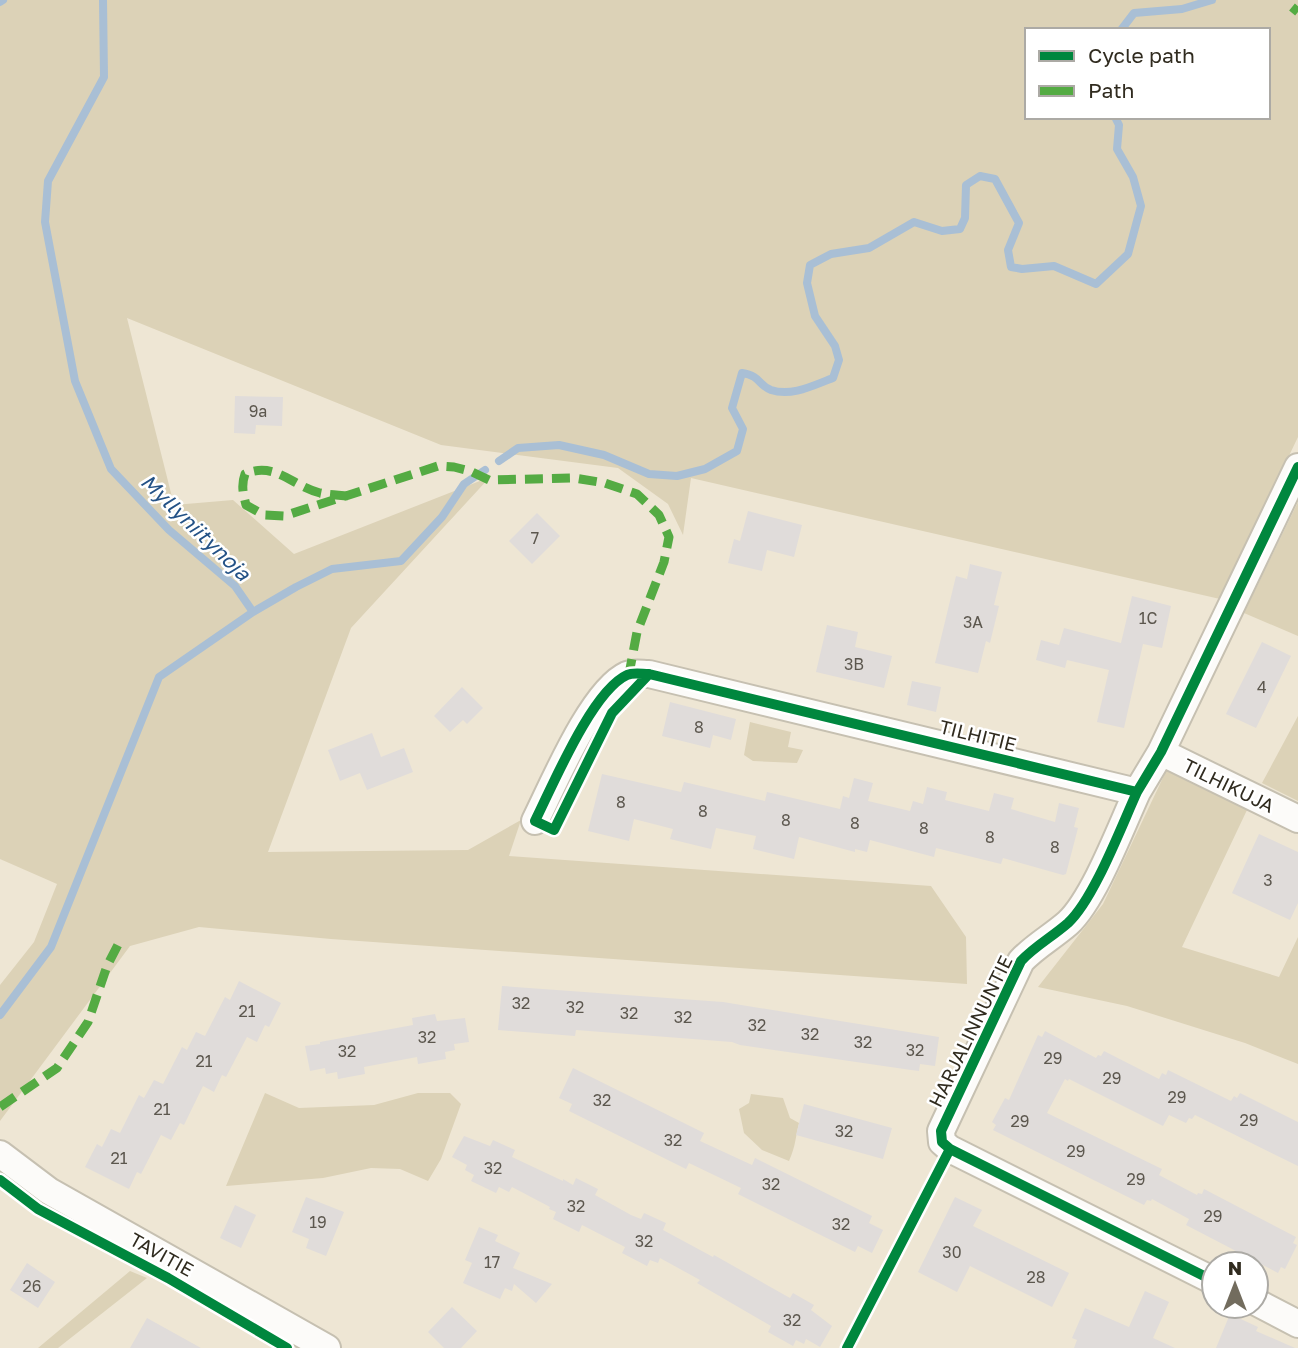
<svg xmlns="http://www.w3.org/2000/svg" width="1298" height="1348" font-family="'Golos Text',sans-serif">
<rect width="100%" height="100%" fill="#eee6d4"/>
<path fill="#dcd2b7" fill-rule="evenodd" d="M0 0H1298V437L1220 599 691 478 683 535 668 504 618 468 441 445 127 318 174 505 233 500 294 554 490 477 351 628 268 852 468 850 521 820 509 856 931 886 966 937 967 984 331 939 199 927 130 946 0 1121V985L34 942 57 884 0 859ZM1027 30H1268V117H1027Z
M1298 502V636L1244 613Z
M1298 716V801L1262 783Z
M750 722 791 732 788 747 803 750 797 763 753 761 744 755Z
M1169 765 1247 810 1182 947 1279 977 1298 937V1064L1245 1043 1127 1006 1038 987 1103 904Z
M265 1093 299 1108 374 1105 418 1093H450L461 1104 441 1159 428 1181 400 1169 371 1168 323 1178 226 1186Z
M751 1094 783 1098 790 1118 799 1123C795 1139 796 1145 789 1161L762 1150 744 1133 739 1109 749 1103Z
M130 1271 147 1278 58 1348H38Z"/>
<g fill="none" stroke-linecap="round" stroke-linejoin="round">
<path stroke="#a9bfd5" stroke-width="8" d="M103 0 104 77 48 181 45 222 75 381 111 469 169 530 235 586 253 612
M0 2 3 0
M1121 30 1134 13 1182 9 1212 0
M499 461 518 448 559 445 604 455 649 474 677 476 705 469 737 451 743 429 732 408 742 373C761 376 758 385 771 390 792 397 814 385 833 378L839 360 835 346 815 316 807 283 810 265 831 254 869 248 914 222 942 231 960 229 965 218 966 185 980 176 995 179 1019 223 1008 250 1011 267 1022 269 1054 266 1096 284 1128 254 1141 206 1133 177 1117 149 1119 125 1115 117
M0 1015 51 947 159 677 253 612 296 587 332 569 401 561 442 517 464 484 485 470"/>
</g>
<path fill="#e0dcda" d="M235 396 283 397 282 426 256 425 255 434 234 433Z
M748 511 802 525 794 557 767 550 762 571 728 563 734 539 740 541Z
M537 513 560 536 532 564 509 541Z
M970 564 1002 572 994 605 999 606 990 643 986 641 978 673 935 663 956 576 967 579Z
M1132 596 1171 606 1162 648 1143 644 1124 728 1097 722 1109 670 1067 660 1065 668 1036 660 1041 640 1059 645 1064 628 1121 643Z
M827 625 858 632 855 647 892 656 884 688 816 672Z
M1262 642 1291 656 1256 728 1226 714Z
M912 681 941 687 936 712 907 705Z
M462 687 483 708 467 724 463 720 450 732 434 716Z
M670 702 736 719 731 740 713 735 710 748 662 736Z
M372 733 381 757 404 748 413 772 367 790 360 773 340 781 328 750Z
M602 774 681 792 684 782 765 801 767 792 840 809 843 796 849 798 854 778 873 783 868 801 910 811 913 801 923 804 927 787 947 792 945 800 989 811 994 793 1014 798 1011 809 1055 822 1059 803 1079 808 1074 827 1078 828 1066 874 1063 875 1003 858 1001 864 936 848 934 857 870 840 867 852 855 849V852L799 837 794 859 753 849 756 836 716 828 711 849 670 839 673 829 634 819 629 841 588 831Z
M1259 834 1298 852V903L1290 920 1232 893Z
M239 981 281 1003 269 1027 265 1025 257 1042 247 1037 226 1077 222 1075 214 1092 203 1086 184 1125 180 1123 171 1140 161 1135 141 1174 137 1172 129 1189 85 1167 97 1144 102 1147 111 1129 120 1133 139 1095 144 1098 154 1080 163 1084 182 1047 187 1050 196 1032 205 1036 225 997 230 1000Z
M502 986 723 1002 939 1037 935 1066 920 1064 919 1071 911 1070 740 1045 732 1042 576 1030 575 1036 498 1030Z
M435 1014 437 1021 465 1018 469 1042 454 1044 455 1050 445 1052 446 1059 418 1064 417 1057 364 1067 365 1074 338 1079 337 1072 326 1074 325 1068 310 1071 305 1046 320 1044V1042L413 1025 412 1018Z
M1045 1031 1096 1058 1098 1055 1101 1056 1104 1051 1159 1079 1162 1073 1166 1075 1168 1070 1231 1101 1234 1096 1237 1098 1240 1093 1298 1122V1166L1195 1115 1192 1119 1189 1118 1186 1123 1169 1115 1163 1126 1069 1079 1068 1081 1065 1079 1047 1113 1162 1169 1159 1175 1197 1195 1198 1193 1202 1194 1204 1189 1296 1237 1293 1243 1297 1245 1285 1269 1281 1267 1278 1273 1186 1225 1189 1219 1152 1199 1151 1201 1147 1200 1144 1205 993 1130 996 1125 992 1122 1005 1098 1009 1100 1038 1035 1042 1037Z
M573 1068 704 1133 700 1141 752 1165 755 1158 872 1216 869 1223 883 1230 872 1253 858 1246 855 1252 738 1194 741 1188 689 1163 686 1169 569 1111 572 1104 559 1098Z
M804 1104 892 1128 883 1159 796 1135Z
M464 1136 490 1146 493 1140 515 1150 512 1157 563 1181V1179L573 1185 576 1178 598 1189 595 1195 631 1215 641 1219 644 1213 666 1223 663 1230 713 1257 714 1255 790 1298 793 1293 814 1305 811 1310 832 1326 820 1347 806 1339 804 1344 796 1340 793 1346 768 1332 771 1326 697 1283 700 1280 660 1258 658 1263 650 1260 647 1266 622 1253 625 1247 582 1225 579 1232 553 1219 556 1212 549 1209 550 1207 512 1187 509 1192 499 1187 496 1193 471 1181 474 1175 465 1170 467 1165 452 1157Z
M306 1197 344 1212 326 1256 306 1248 309 1239 292 1232Z
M955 1197 982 1210 973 1226 1069 1273 1052 1307 970 1266 957 1292 918 1272Z
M235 1205 256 1215 241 1248 220 1238Z
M479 1227 498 1235 495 1241 520 1253 513 1268 552 1284 536 1303 514 1284 512 1291 505 1288 500 1299 463 1283 472 1263 465 1260Z
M27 1263 55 1282 38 1308 10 1290Z
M1145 1291 1169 1302 1153 1338 1175 1348H1074L1077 1340 1072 1338 1085 1308 1129 1327Z
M452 1307 477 1331 461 1348H444L428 1332Z
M1230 1314 1258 1327 1256 1331 1295 1348H1216Z
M147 1318 201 1348H130Z"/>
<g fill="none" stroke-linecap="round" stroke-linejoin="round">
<defs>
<path id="street" d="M1161 752 1298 819
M1137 792C1121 827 1094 899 1068 923 1052 937 1035 946 1021 961L941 1131 942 1142 950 1149 1214 1281
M535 821C553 785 592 691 627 675 633 672 642 674 649 674L1137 792 1161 752 1298 467
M0 1154 49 1191 327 1348
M1256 1302 1298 1324"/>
</defs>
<use href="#street" stroke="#c6c0b1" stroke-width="30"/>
<use href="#street" stroke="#fcfbf9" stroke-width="26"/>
<path stroke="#54ab43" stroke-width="9" stroke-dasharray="18 9" stroke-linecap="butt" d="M1292 7 1298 12
M348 496C339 495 329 495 320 493 292 486 275 461 245 474 241 485 243 493 246 505L264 515 284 516 438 466 454 467 470 471 489 480 574 478 605 483 637 494 659 515 669 537 664 562 637 632 629 674
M0 1107 57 1068 88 1022 107 966 121 939"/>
<defs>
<path id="cycleway" d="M649 674 612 713 554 830 535 821C553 785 592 691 627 675 633 672 642 674 649 674L1137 792 1161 752 1298 467
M1137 792C1121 827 1094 899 1068 923 1052 937 1035 946 1021 961L941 1131 942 1142 950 1149 1214 1281
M0 1180 38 1209 168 1278 287 1348
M847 1348 950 1149"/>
</defs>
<use href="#cycleway" stroke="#fff" stroke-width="15"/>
<use href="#cycleway" stroke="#00873e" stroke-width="10"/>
</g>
<g text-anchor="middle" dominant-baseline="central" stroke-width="5" stroke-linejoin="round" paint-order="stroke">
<g font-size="16" fill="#5c574e">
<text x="258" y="411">9a</text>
<text x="535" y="538">7</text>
<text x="1148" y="618">1C</text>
<text x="973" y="622">3A</text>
<text x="854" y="664">3B</text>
<text x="1262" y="687">4</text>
<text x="699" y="727">8</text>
<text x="621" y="802">8</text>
<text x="703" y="811">8</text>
<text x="786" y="820">8</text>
<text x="855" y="823">8</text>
<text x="924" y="828">8</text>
<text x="990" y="837">8</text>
<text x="1055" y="847">8</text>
<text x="1268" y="880">3</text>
<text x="521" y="1003">32</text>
<text x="575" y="1007">32</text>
<text x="247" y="1011">21</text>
<text x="629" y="1013">32</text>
<text x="683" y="1017">32</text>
<text x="757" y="1025">32</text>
<text x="810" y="1034">32</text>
<text x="427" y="1037">32</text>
<text x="863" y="1042">32</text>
<text x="915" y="1050">32</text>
<text x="347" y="1051">32</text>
<text x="1053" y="1058">29</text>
<text x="204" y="1061">21</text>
<text x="1112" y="1078">29</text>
<text x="1177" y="1097">29</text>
<text x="602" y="1100">32</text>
<text x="162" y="1109">21</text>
<text x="1249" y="1120">29</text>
<text x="1020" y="1121">29</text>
<text x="844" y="1131">32</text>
<text x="673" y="1140">32</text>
<text x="1076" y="1151">29</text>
<text x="119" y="1158">21</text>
<text x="493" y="1168">32</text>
<text x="1136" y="1179">29</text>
<text x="771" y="1184">32</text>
<text x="576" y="1206">32</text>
<text x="1213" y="1216">29</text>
<text x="318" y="1222">19</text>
<text x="841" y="1224">32</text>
<text x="644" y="1241">32</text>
<text x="952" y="1252">30</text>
<text x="492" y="1262">17</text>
<text x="1036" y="1277">28</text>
<text x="32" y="1286">26</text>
<text x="792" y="1320">32</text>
</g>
<g font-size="19" fill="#302b1f" stroke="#fff">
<text transform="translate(978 735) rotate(14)">TILHITIE</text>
<text transform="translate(1229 785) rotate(26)">TILHIKUJA</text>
<text transform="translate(970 1031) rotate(-64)">HARJALINNUNTIE</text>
<text transform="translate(162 1254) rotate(29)">TAVITIE</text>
</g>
<g font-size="21" font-style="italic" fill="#245286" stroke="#fff">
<text transform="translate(196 527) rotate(44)">Myllyniitynoja</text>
</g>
</g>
<rect x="1025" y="28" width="245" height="91" fill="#ffffff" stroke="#acaaa5" stroke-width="2"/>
<rect x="1039" y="51" width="35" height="10" fill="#00873e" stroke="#acaaa5" stroke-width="2"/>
<text x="1088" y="63" font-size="21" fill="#302b1f">Cycle path</text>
<rect x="1039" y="86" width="35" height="10" fill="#54ab43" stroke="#acaaa5" stroke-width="2"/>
<text x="1088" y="98" font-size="21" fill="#302b1f">Path</text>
<g transform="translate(1235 1285)"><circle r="33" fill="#ffffff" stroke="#acaaa5" stroke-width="2"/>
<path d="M0-5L12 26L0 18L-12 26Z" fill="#726c5e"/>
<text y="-10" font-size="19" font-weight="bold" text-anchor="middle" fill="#302b1f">N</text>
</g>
</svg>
